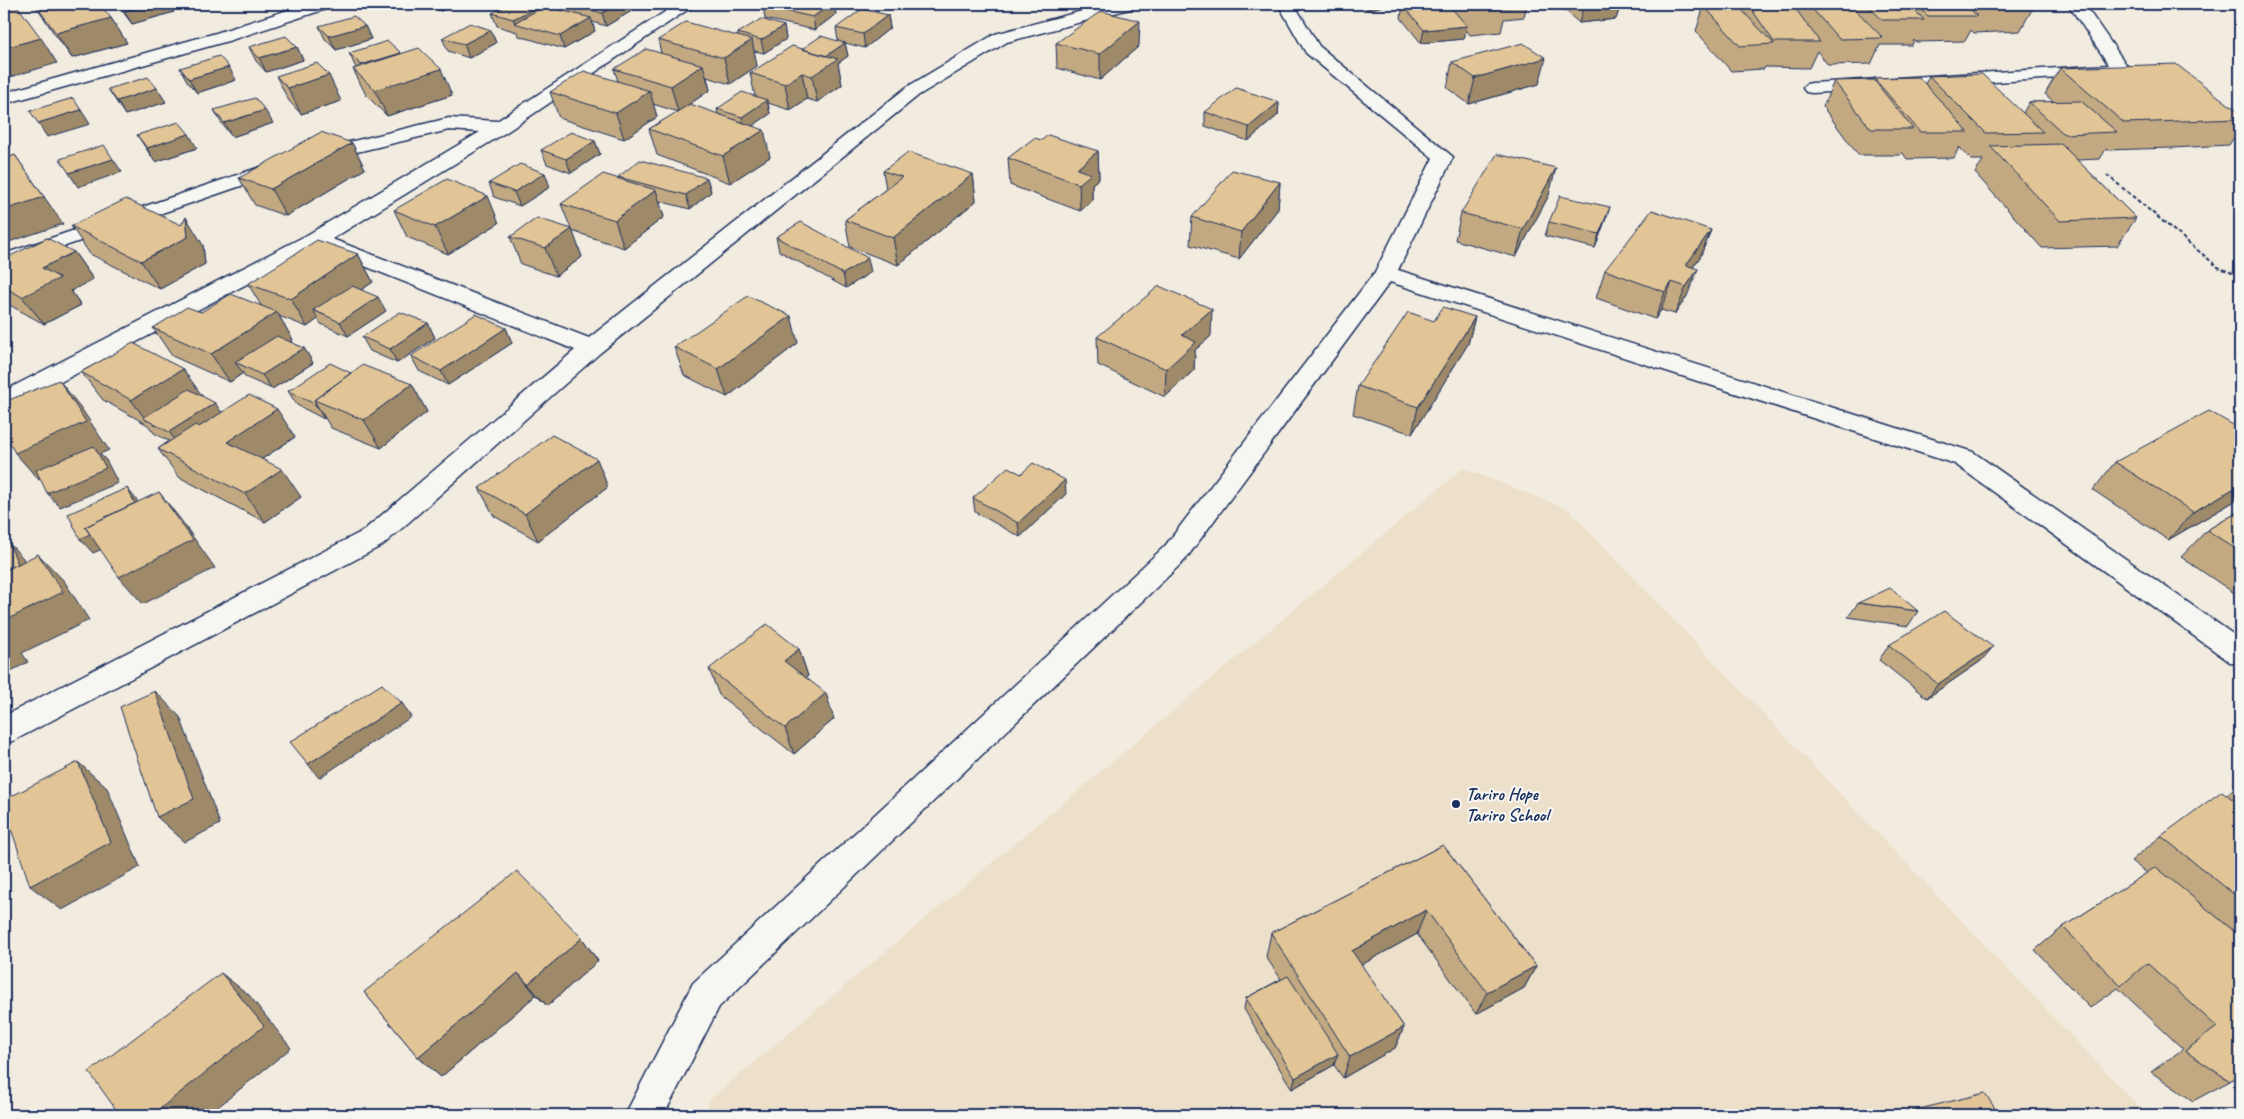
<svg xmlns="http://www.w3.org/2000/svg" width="2244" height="1119" font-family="Caveat,sans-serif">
<rect width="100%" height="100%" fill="#f2ece0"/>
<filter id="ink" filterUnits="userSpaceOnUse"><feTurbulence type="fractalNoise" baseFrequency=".02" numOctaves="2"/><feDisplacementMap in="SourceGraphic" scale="10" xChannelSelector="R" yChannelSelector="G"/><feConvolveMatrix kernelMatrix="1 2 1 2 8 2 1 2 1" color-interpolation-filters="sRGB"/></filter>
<g filter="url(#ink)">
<path fill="#ede0ca" d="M1463 468 1568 509 2147 1115H705L710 1099Z"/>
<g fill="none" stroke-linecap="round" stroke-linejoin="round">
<defs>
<path id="minor" d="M307 4H331L329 8 228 41 4 104V93L216 33Z
M677 4H696L508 131 332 239 589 338 907 87 995 34 1109 4H1135L1133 8 1007 42 919 95 600 353 383 545 15 740 4 744V716L363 531 575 350 317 247 13 407 4 409V391L307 235 480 132 449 130 319 161 312 159 309 155 312 151 449 118 497 121Z
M1278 4H1294L1319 46 1453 157 1398 270 1973 452 2240 639V666L2230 662 1955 464 1390 282 1185 560 719 1007 664 1115H625L693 983 1165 546 1375 272 1433 158 1306 53Z
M2068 4H2084L2130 70 2127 74 1812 93 1806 92 1803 88 1806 84 1812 83 2109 65Z
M275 162 282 164 285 168 282 172 4 267V254Z"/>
</defs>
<use href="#minor" stroke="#1b2f5e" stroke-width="3"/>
<path stroke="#1b2f5e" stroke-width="2" stroke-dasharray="4 2.5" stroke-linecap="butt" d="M2107 175 2218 267 2239 276"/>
<path stroke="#1b2f5e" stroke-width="3" stroke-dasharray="4.5 4" stroke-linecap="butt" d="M2236 274 2240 276"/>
<use href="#minor" fill="#f6f6f2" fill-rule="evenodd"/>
</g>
<path fill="#c2a981" stroke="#1b2f5e" d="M118 4H169L174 12 132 24 123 12Z
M421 4H456L441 11 421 5Z
M546 4H634L635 9 606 26 592 22 595 31 564 49 519 36 517 32 497 26 492 13 539 6 540 9 563 10 562 8Z
M837 4H858L854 7Z
M1359 4H1389L1368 10Z
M1419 4H1527L1524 17 1504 19 1501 32 1470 35 1466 30 1464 39 1421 43 1401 18 1403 5Z
M1558 4H1627H1621L1616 19 1579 23Z
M1743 4H2031L2034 6 2020 31 1974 33 1971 30 1965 41 1916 42 1914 40 1912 45H1880L1871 64 1828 65 1817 51 1809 68 1765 67 1764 69 1731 71 1696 31 1704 6 1741 9Z
M763 6 836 14 815 30 765 19Z
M37 7 111 18 127 43 72 58 53 32Z
M888 15 890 28 865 48 845 43 848 56 838 63 842 85 817 102 807 99 790 110 768 103 770 114 752 126 770 157 730 183 657 155 649 129 678 112 653 104 657 117 624 139 559 118 550 92 618 81 614 69 661 53 658 40 738 36V33L784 26 786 39 764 53 754 51 757 66 730 84 707 77 710 90 684 108 718 114 717 109 755 96 750 73 802 49 838 41 836 28Z
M319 26H365L371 39 336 50 325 39Z
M491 30 496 43 469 58 448 51 442 38Z
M1056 43 1139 46 1100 80 1057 68Z
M249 47H297L303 60 266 72 256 61Z
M349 53 401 54 452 95 387 116 366 95 353 69 356 68Z
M1452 62 1539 84 1469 104 1447 88Z
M180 68 236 80 197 93 187 81Z
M2060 68 2240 113V128L2229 145 2172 148 2107 150 2106 149 2100 159 2077 160 2136 218 2117 246 2042 248 1975 173 1983 160H1972L1959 147 1954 158 1907 159 1902 152 1900 155H1858L1823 107 1834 81 1873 80 1874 78 1925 84 1929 76 2023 113 2029 102H2054L2045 94Z
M276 76 341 101 301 114 289 101Z
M108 89 166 102 125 115Z
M1279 102 1278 115 1248 141 1205 126V112Z
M214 110 273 123 232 137 222 124Z
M137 135 197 148 155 162Z
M1042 140 1098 151 1099 178 1092 184V201L1080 211 1010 185 1008 158Z
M595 141 600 154 571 173 547 164 541 150Z
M352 143 365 169 286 216 255 205 239 178Z
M883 171 973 174 976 201 898 265 850 247 845 220 886 189Z
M618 177 707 178 711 192 690 209 659 201 664 217 624 248 572 231 582 257 556 276 521 264 510 237 571 229 561 204 618 178Z
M1280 182 1278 209 1239 259 1190 245 1192 217Z
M489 183 550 187 520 206 494 197Z
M1549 195 1516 257 1455 240 1461 213Z
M1610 207 1605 221 1595 248 1545 236 1549 222Z
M394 210 499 223 448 254 407 237Z
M71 226 203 245 205 264 160 289 90 254Z
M1711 230 1700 257 1693 267 1687 296 1675 314 1661 310 1655 319 1596 298 1605 270Z
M776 237 871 272 846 288 779 251Z
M74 252 93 279 71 291 81 305 44 324 4 302V259Z
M358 254 373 282 361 290 386 311 348 336 321 324 318 319 307 327 279 316 293 340 290 342 304 348 313 363 272 389 245 377 243 373 230 382 172 356 153 328 201 312 262 307 248 284Z
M1475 317 1468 344 1412 434 1353 414 1358 386 1434 321Z
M428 323 435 338 397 363 370 351 362 337Z
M506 328 512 343 448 385 419 371 411 356Z
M1211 336 1195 350 1194 370 1165 397 1098 365 1097 337Z
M798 343 727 397 684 375 674 347Z
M81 372 222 412 295 437 262 459 301 497 265 522 179 477 158 449 169 441 154 433 148 425 103 400Z
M351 373 412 384 427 412 381 448 331 428 325 418 324 419 297 405 288 391Z
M2115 462 2240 498 2168 540 2093 490Z
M1021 474 1066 494 1020 537 975 512 973 498Z
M608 487 538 541 494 516 479 488Z
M2240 511V597L2181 557 2207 530Z
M1858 603 1918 611 1908 626 1848 617Z
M1889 645 1981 661 1927 698 1879 660Z
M799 649 808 676 806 677 834 719 794 754 719 695 709 669Z
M2240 783V1072L2230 1081 2193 1101 2151 1072 2183 1049 2118 988 2090 1008 2035 950 2063 927 2147 873 2131 861 2161 836 2226 795Z
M1443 845 1536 966 1524 988 1476 1014 1417 934 1361 965 1404 1027 1395 1048 1343 1078 1334 1065 1292 1089 1244 1009 1246 998 1281 979 1266 957 1271 933Z
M582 938 598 961 547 1006 536 995 441 1077 418 1057 364 992Z"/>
<path fill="#9e8a69" stroke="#1b2f5e" d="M150 4H169L174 12 132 24 124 11Z
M438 4H456L441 11Z
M618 4H634L635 9 606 26 602 13Z
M831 4H834L836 14 815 30 813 17Z
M1368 4H1389L1368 10Z
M1584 4H1627H1621L1616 19 1579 23Z
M539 6 544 19 515 23 513 19Z
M888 15 890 28 865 48 863 34Z
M111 18 127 43 72 58 56 33Z
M591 18 595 31 564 49 560 36Z
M1140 21 1139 46 1100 80V54Z
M365 26 371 39 336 50 329 36Z
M784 26 786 39 764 53 761 40Z
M1467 26 1464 39 1421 43 1424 30Z
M491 30 496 43 469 58 464 44Z
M41 38 57 63 4 79V48Z
M752 40 757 66 730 84 724 58Z
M845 43 848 56 838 63 842 85 817 102 812 76 823 58Z
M297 47 303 60 266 72 259 58Z
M401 53 412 78 441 69 452 95 387 116 375 90 372 87 361 65Z
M1546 58 1539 84 1469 104 1475 78Z
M703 65 710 90 678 112 671 86Z
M229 67 236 80 197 93 189 79Z
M802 73 807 99 790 110 785 84Z
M329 75 341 101 301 114 288 88Z
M157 88 166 102 125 115 117 101Z
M650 91 657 117 624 139 616 113Z
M767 100 770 114 745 131 742 117Z
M1279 102 1278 115 1248 141 1249 127Z
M81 110 90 124 47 137 38 123Z
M265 110 273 123 232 137 224 123Z
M764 130 770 157 730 183 723 156Z
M189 134 197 148 155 162 147 148Z
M4 135 11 147 4 149Z
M595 141 600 154 571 173 566 159Z
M352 143 365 169 286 216 271 189Z
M1098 151 1099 178 1092 184V201L1080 211 1079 184 1077 169Z
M15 155 63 224 6 243 4 240V210Z
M113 159 122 172 78 187 69 173Z
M1556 168 1549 195 1516 257 1523 229Z
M545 173 550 187 520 206 514 192Z
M973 174 976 201 898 265 893 238Z
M707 178 711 192 690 209 686 195Z
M1280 182 1278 209 1239 259 1241 232Z
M656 190 664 217 624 248 615 220Z
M488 196 499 223 448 254 435 227Z
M1610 207 1605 221 1595 248 1599 234Z
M186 217 203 245 205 264 160 289 141 261 188 237Z
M572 229 582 257 556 276 545 248Z
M1711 230 1700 257 1680 285 1686 265Z
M74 252 93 279 71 291 81 305 44 324 22 297 42 268Z
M358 254 373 282 324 315 313 310 318 319 307 327 291 299Z
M868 258 871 272 846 288 843 274Z
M1698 269 1687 296 1675 314 1686 287Z
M1672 282 1661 310 1655 319 1665 292Z
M378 297 386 311 348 336 340 322Z
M1212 309 1211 336 1195 350 1194 370 1165 397 1166 369 1182 335Z
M277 312 293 340 250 369 235 362 243 373 230 382 211 354Z
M791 316 798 343 727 397 718 369Z
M1475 317 1468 344 1412 434 1418 407Z
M428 323 435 338 397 363 390 349Z
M506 328 512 343 448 385 441 371Z
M304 348 313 363 272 389 262 375Z
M183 369 203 397 147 421 131 400Z
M59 380 81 408 109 450 100 454 106 460 118 483 60 507 47 493 98 454 39 480 15 453Z
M412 384 427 412 381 448 364 420Z
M215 403 225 417 180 447 169 432Z
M315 404H316L325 418 324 419Z
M277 409 295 437 247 469 227 442Z
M597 459 608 487 538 541 525 514Z
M282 469 301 497 265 522 245 494Z
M1065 480 1066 494 1020 537 1018 523Z
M2240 485V498L2168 540 2193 512Z
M127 488 139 503 152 527 93 553 80 539Z
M159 492 181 520 215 568 143 604 119 577Z
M4 528 7 535 4 536Z
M9 543 23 558 34 584 4 598Z
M38 554 64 581 89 620 22 653 28 662 4 675V621Z
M1993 647 1981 661 1927 698 1938 684Z
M799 649 808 676 793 687 784 661Z
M155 691 180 717 220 824 185 842 157 817Z
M826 693 834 719 794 754 785 728Z
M402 703 411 717 319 778 308 764Z
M78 762 107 788 140 867 62 910 30 886Z
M1426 910 1417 934 1345 974 1352 951Z
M582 938 598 961 547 1006 528 984Z
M1536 966 1524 988 1476 1014 1487 992Z
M221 973 249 995 291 1048 208 1115H152Z
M518 973 536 995 441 1077 418 1057Z
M1404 1027 1395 1048 1343 1078 1350 1057Z
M1338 1054 1334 1065 1292 1089 1295 1078Z"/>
<path fill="#e2c596" stroke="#1b2f5e" d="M4 4H16L41 38 4 48Z
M50 4H100L111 18 56 33 37 7Z
M119 4H150L124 11Z
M510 4H533L539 6 513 19 492 13Z
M570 4H618L602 13Z
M766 4H831L813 17 763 6Z
M1419 4H1448L1467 26 1424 30 1403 5Z
M1470 4H1504L1507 7 1475 10Z
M1748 4H1792L1820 42H1774Z
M1808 4H1850L1883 38 1839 39Z
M1867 4H1909L1924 20H1882Z
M1916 4H1965L1977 16H1928Z
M1982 4H2031L2034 6 1987 7Z
M1737 5 1774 44 1740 46 1704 6Z
M545 6 591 18 560 36 514 23Z
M862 9 888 15 863 34 836 28Z
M1101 11 1140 21 1100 54 1056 43Z
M354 16 365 26 329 36 319 26Z
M761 19 784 26 761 40 738 33Z
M686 22 752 40 724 58 658 40Z
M470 23 491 30 464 44 442 38Z
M286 36 297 47 259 58 249 47Z
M821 36 845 43 826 56 802 49Z
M388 41 401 53 361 65 349 53Z
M1523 43 1546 58 1475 78 1452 62Z
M792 46 838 59 812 76 802 73 785 84 750 73Z
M419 48 441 69 375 90 353 69Z
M646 49 703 65 671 86 614 69Z
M219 56 229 67 189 79 180 68Z
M317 63 329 75 288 88 276 76Z
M2176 64 2240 113V119L2124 123 2060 68Z
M584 71 650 91 616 113 550 92Z
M1982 74 2043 132 1986 133 1929 76Z
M148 77 157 88 117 101 108 89Z
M1919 77 1968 132H1920L1874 78Z
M1874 80 1913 129H1871L1834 81Z
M1236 88 1279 102 1249 127 1205 112Z
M742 92 767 100 742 117 717 109Z
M73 98 81 110 38 123 30 111Z
M255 98 265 110 224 123 214 110Z
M2081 101 2117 132 2064 134 2029 102Z
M690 104 764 130 723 156 649 129Z
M179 122 189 134 147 148 137 135Z
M321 132 352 143 271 189 239 178Z
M571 132 595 141 566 159 541 150Z
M1048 135 1098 151 1077 169 1091 174 1079 184 1008 158 1034 138 1042 140Z
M2061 144 2136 218 2060 221 1990 146Z
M104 145 113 159 69 173 60 159Z
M908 152 973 174 893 238 845 220 902 177 883 171Z
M1497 154 1556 168 1523 229 1461 213Z
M15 155 44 197 4 210V159Z
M640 160 707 178 686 195 618 177Z
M520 164 545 173 514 192 489 183Z
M1232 170 1280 182 1241 232 1192 217Z
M603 174 656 190 615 220 561 204Z
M447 179 488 196 435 227 394 210Z
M1560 196 1610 207 1599 234 1549 222Z
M126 199 181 225 186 217 188 237 141 261 71 226Z
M1652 210 1711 230 1686 265 1698 269 1686 287 1672 282 1665 292 1605 270Z
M537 218 572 229 545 248 510 237Z
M801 222 868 258 843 274 776 237Z
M47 238 74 252 42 268 60 278 22 297 4 287V259Z
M317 240 358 254 291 299 248 284Z
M352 286 378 297 340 322 313 310Z
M1159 286 1212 309 1182 335 1196 342 1166 369 1097 337Z
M231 294 277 312 211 354 153 328 187 307 201 312Z
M748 296 791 316 718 369 674 347Z
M1443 307 1475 317 1418 407 1358 386 1408 312 1434 321Z
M400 312 428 323 390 349 362 337Z
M476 314 506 328 441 371 411 356Z
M277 336 304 348 262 375 235 362Z
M133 343 183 369 131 400 81 372Z
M330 363 351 373 314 400 316 404H315L288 391Z
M362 365 412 384 364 420 314 400Z
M59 380 86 422 15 453 4 432V402Z
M189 389 215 403 169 432 143 418Z
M249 395 277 409 227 442 282 469 245 494 158 449 195 425 199 427Z
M2209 411 2240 429V485L2193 512 2115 462Z
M552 435 597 459 525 514 479 488Z
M94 446 106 468 47 493 36 470Z
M1033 463 1065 480 1018 523 973 498 1008 467 1021 474Z
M127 488 135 503 85 527 90 534 80 539 68 514Z
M159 492 193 540 119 577 85 527Z
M2240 511V552L2207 530Z
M9 543 18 564 4 571V546Z
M38 554 63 592 4 621V571Z
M1890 588 1918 611 1858 603Z
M1944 611 1993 647 1938 684 1889 645Z
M767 624 799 649 784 661 826 693 785 728 709 669Z
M382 684 402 703 308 764 290 742Z
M155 691 194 799 157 817 120 707Z
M78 762 111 842 30 886 4 807V800Z
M2222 791 2240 805V899L2161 836Z
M1443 845 1536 966 1487 992 1426 910 1352 951 1404 1027 1350 1057 1271 933Z
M2156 867 2240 936V1072L2230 1081 2185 1051 2217 1027 2147 963 2121 986 2063 927Z
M517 871 582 938 528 984 518 973 418 1057 364 992Z
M221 973 264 1026 152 1115H120L89 1072Z
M1288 976 1338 1054 1295 1078 1246 998Z
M1985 1093 1999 1115H1895Z"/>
</g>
<circle fill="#1b2f5e" stroke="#f6f6f2" stroke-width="2" cx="1456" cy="804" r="5"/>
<g text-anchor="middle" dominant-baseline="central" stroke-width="4" stroke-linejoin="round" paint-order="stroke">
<g font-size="18" font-weight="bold" fill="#1b2f5e" stroke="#f6f6f2" text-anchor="start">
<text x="1466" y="794">Tariro Hope<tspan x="1466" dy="21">Tariro School</tspan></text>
</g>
</g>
<rect width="2244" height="1119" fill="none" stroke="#f6f6f2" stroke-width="20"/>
<rect x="10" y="10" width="2224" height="1099" fill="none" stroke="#1b2f5e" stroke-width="2" filter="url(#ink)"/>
</svg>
